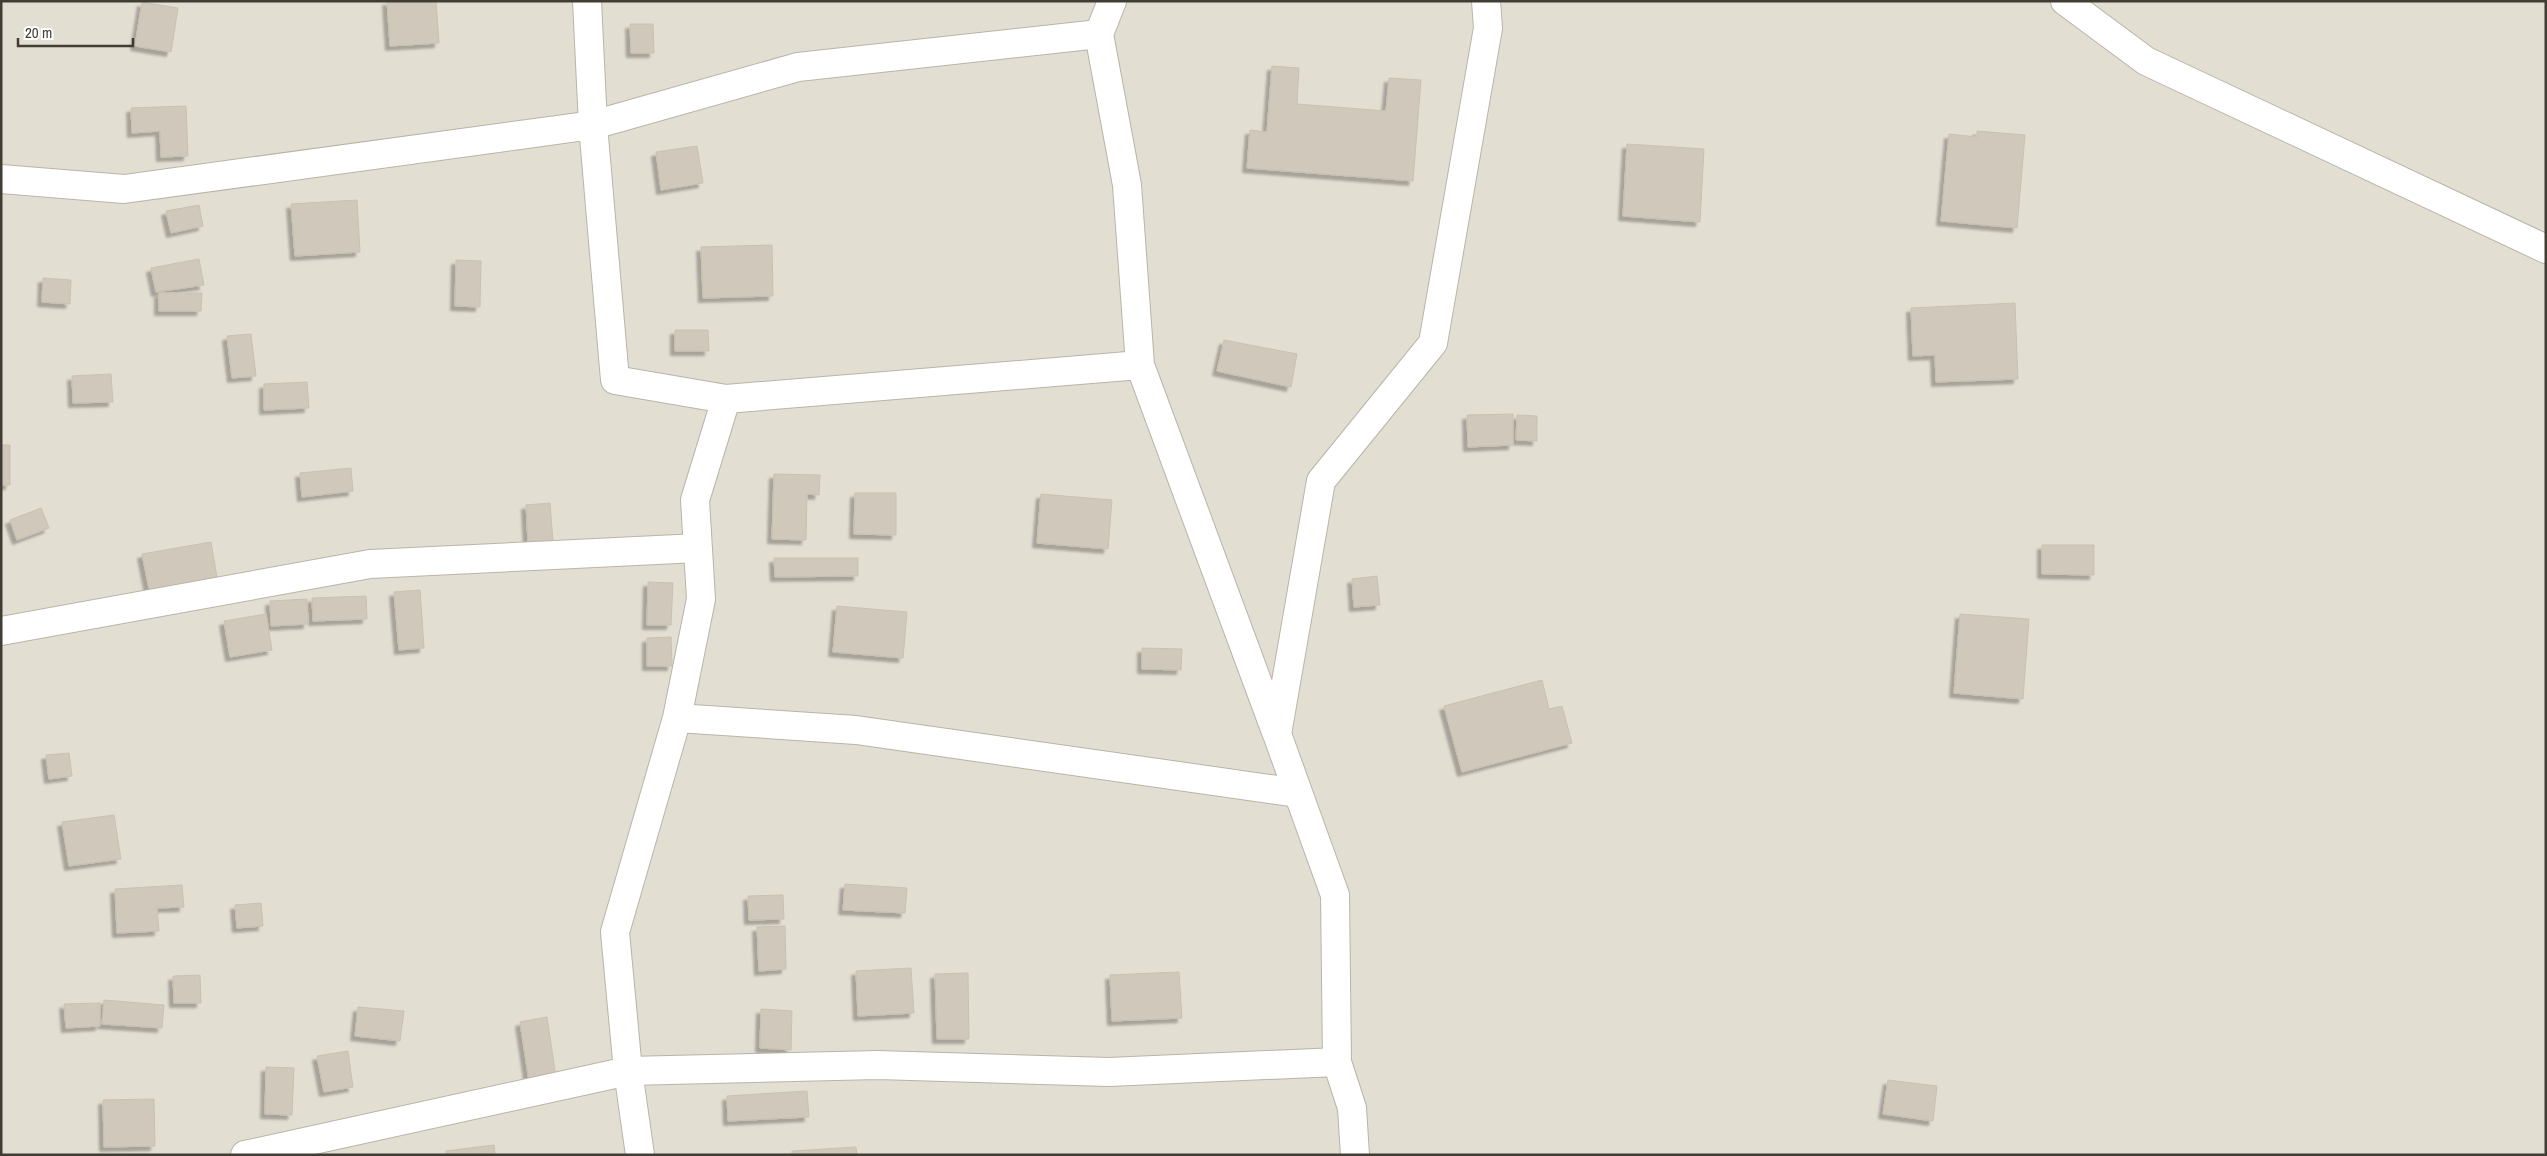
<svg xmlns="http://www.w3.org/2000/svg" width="2547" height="1156" font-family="'Archivo Narrow',sans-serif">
<defs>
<filter id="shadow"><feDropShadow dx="-4.5" dy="4.5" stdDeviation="1" flood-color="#0004"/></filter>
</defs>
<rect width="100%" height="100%" fill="#f0ece4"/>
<path fill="#e3ded2" d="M1 1H2546V1155H1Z"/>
<path fill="#d0c8ba" stroke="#cac0ae" filter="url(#shadow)" d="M387 1H436L439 43 390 46Z
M142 2 178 8 171 52 135 46Z
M630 24H653L654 53H631Z
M1272 66 1299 68 1297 104 1386 111 1389 78 1421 80 1413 181 1247 168 1250 130 1267 132Z
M186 106 188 156 161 157 160 131 132 133 131 108Z
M1977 131 2025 135 2017 228 1941 221 1949 134 1977 137Z
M1627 144 1704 149 1700 222 1623 216Z
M697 146 703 183 661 190 656 152Z
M357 200 360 252 295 256 291 204Z
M199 205 203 226 171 233 166 211Z
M772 245 773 296 703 298 701 247Z
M199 259 204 285 156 292 151 268Z
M456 260 481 261 480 307 455 306Z
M43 278 71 280 70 304 42 302Z
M159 293H202L201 311H159Z
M2015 303 2018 379 1936 382 1935 355 1913 356 1911 308Z
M675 330H708L709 351H675Z
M251 334 256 376 232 378 227 336Z
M1224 340 1297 354 1291 387 1217 371Z
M111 374 113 402 73 403 72 376Z
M307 382 309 408 264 410V384Z
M1513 414V445L1468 447 1467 415Z
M1517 415 1537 416V441L1516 440Z
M1 445H10V485H1Z
M351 468 353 491 302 497 300 473Z
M774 474 820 475 819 495 807 494 806 540 772 539Z
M855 493H896V535L854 534Z
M1041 494 1112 500 1108 549 1037 543Z
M550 503 553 541 528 543 526 505Z
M41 508 49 528 17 540 10 520Z
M211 542 218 583 150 594 142 554Z
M2042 545H2094V575L2042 574Z
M774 558H858V576L775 577Z
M1377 576 1380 605 1354 607 1352 579Z
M648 582 673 583 671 625H647Z
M420 590 424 648 399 650 394 592Z
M366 596 367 619 313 621 312 598Z
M307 599 308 624 271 626 270 601Z
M837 606 907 612 903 658 833 652Z
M266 614 272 650 230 657 224 621Z
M1960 614 2029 619 2023 699 1954 693Z
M671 637 672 666H647V638Z
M1142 648 1182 649 1181 670 1142 669Z
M1542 680 1549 709 1562 706 1572 743 1462 772 1444 706Z
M69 753 72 776 49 779 46 755Z
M114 815 121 859 69 866 62 822Z
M845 884 907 888 905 913 843 910Z
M182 885 184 907 157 908 159 931 117 933 115 889Z
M783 895 784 919 749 920 748 896Z
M261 903 263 926 237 928 235 905Z
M785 926 786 969 759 971 757 927Z
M911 968 914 1013 858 1016 856 971Z
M1179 972 1182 1018 1112 1021 1110 975Z
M968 973 969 1039H937L935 974Z
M200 975 201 1003H174L173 976Z
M104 1000 164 1005 162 1028 102 1024Z
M100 1003V1026L66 1028 64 1004Z
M358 1007 404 1011 400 1041 355 1036Z
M761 1009 792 1011 791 1050 760 1048Z
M547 1017 556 1077 529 1081 520 1022Z
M348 1051 353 1087 324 1092 317 1056Z
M266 1067 294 1068 292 1115 265 1114Z
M1888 1080 1937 1086 1933 1121 1883 1114Z
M807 1091 809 1117 728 1121 727 1096Z
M154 1099 155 1146 104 1147 103 1100Z
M494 1145 495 1155H447L446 1151Z
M856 1147 857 1155H792V1151Z"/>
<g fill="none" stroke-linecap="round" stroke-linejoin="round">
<defs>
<path id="minor" d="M587 1 593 125 615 380 726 399 1140 365
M1112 1 1099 34 1127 185 1140 365 1276 732
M2065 1 2146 61 2546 249
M1 179 124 189 593 125 798 67 1099 34
M1 631 370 564 698 548
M677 718 856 730 1298 793
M245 1155 628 1071 878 1065 1109 1072 1337 1062
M640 1155 628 1071 615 932 677 718 701 599 695 500 726 399
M1355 1155 1352 1108 1337 1062 1335 895 1277 734 1321 481 1433 343 1488 28 1486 1"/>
</defs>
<use href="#minor" stroke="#bab4a8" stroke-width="30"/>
<use href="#minor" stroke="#fff" stroke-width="28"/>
</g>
<rect width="2547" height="1156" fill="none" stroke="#413c34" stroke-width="5"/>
<path d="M18 38v8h115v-8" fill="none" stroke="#413c34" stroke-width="2.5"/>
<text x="25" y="38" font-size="15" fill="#413c34" stroke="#ffffff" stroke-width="4" paint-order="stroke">20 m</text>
</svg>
